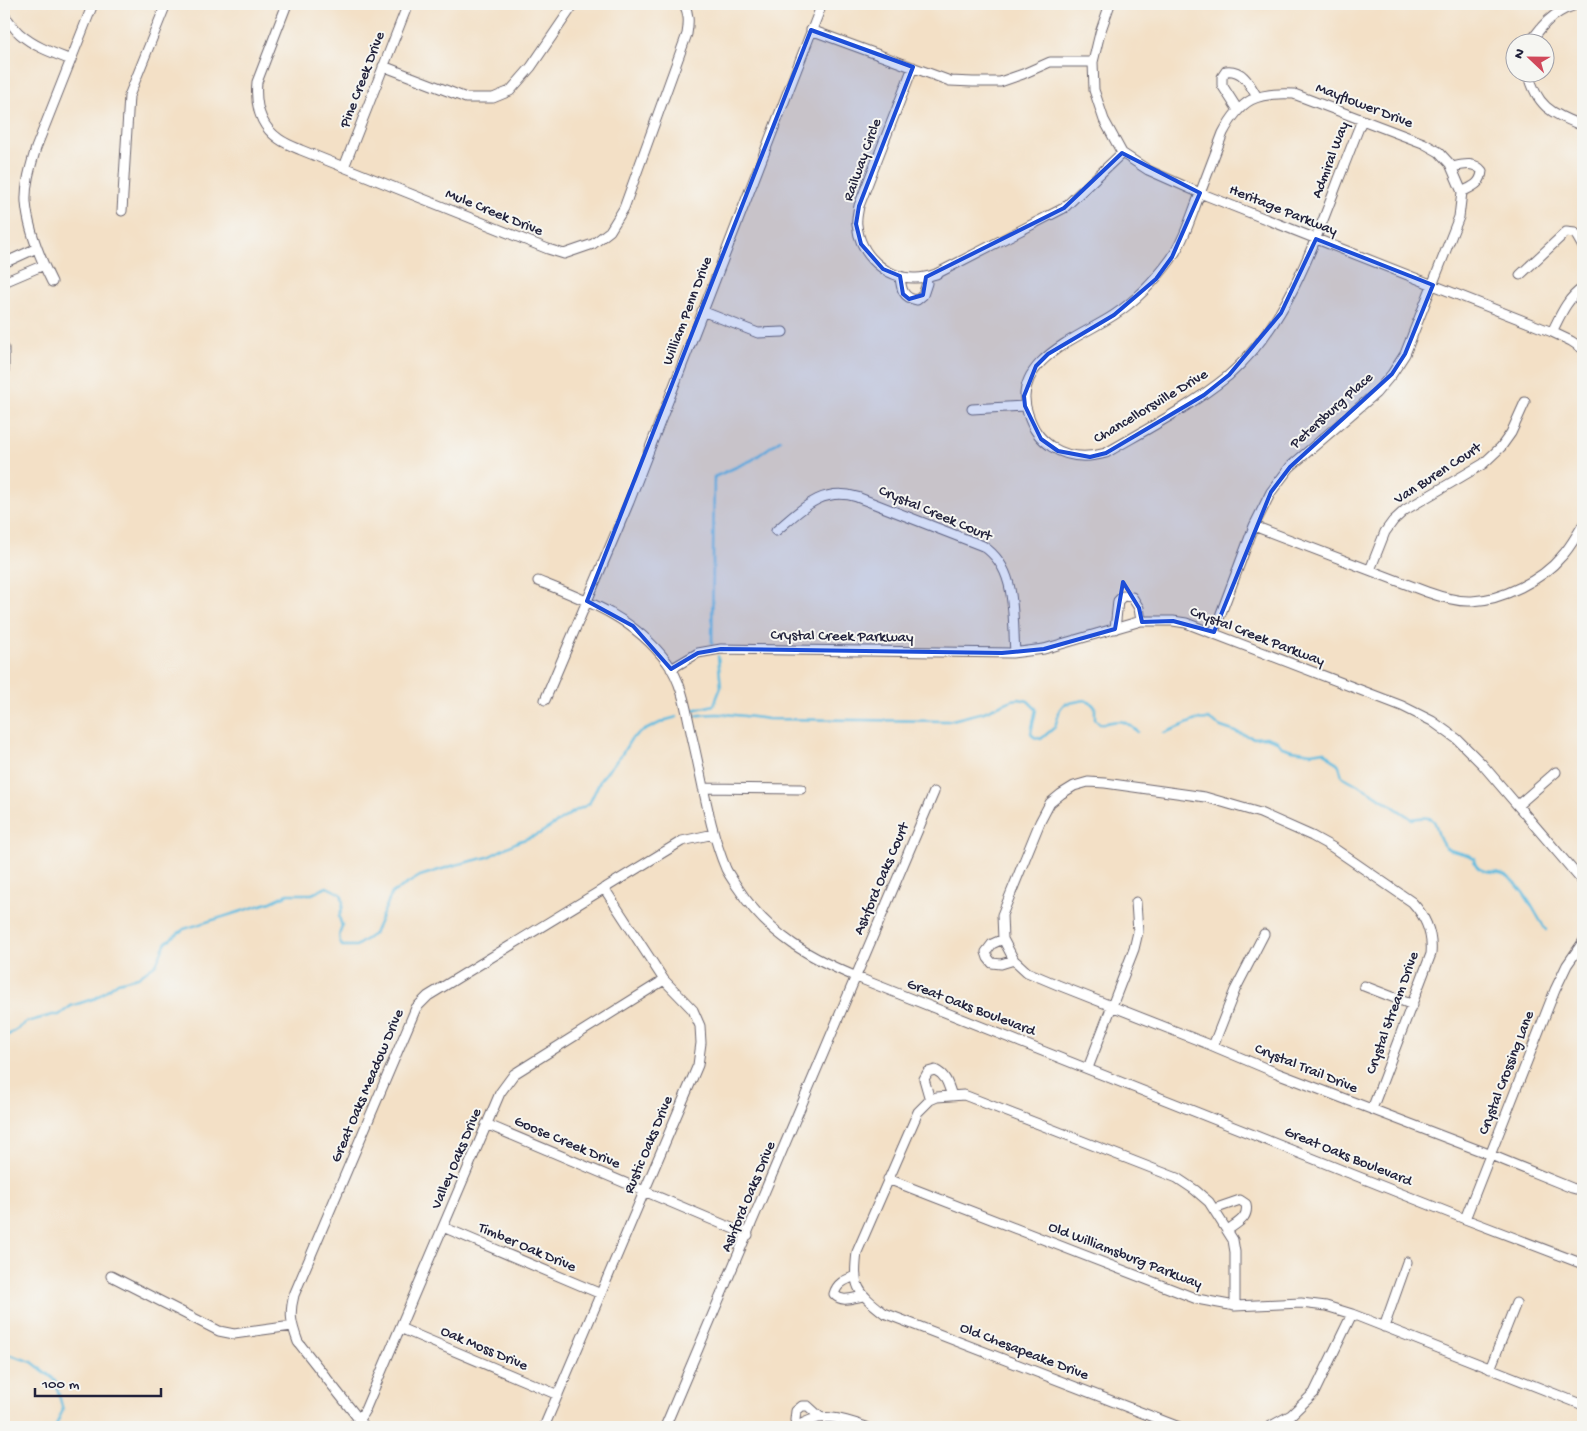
<svg xmlns="http://www.w3.org/2000/svg" width="1587" height="1431" font-family="'Gochi Hand',sans-serif">
<rect width="100%" height="100%" fill="#f6f6f2"/>
<filter id="ink" filterUnits="userSpaceOnUse"><feTurbulence type="fractalNoise" baseFrequency=".02" numOctaves="2"/><feDisplacementMap in="SourceGraphic" scale="10" xChannelSelector="R" yChannelSelector="G"/><feConvolveMatrix kernelMatrix="1 2 1 2 8 2 1 2 1" color-interpolation-filters="sRGB"/></filter>
<filter id="wash" filterUnits="userSpaceOnUse"><feTurbulence type="fractalNoise" baseFrequency=".0096" numOctaves="4" result="noise"/><feDisplacementMap in="SourceGraphic" scale="20" xChannelSelector="R" yChannelSelector="G"/><feGaussianBlur stdDeviation="1.12" result="paint"/><feColorMatrix in="noise" values="0 0 0 0 0 0 0 0 0 0 0 0 0 0 0 0 0 1.4 0 .05"/><feComposite in="paint" operator="in"/></filter>
<g filter="url(#wash)">
<rect width="100%" height="100%" fill="#f3e0c6"/>
<g fill="none" stroke-linecap="round" stroke-linejoin="round">
<path stroke="#61bbdf" stroke-width="2.5" d="M712 644 714 477 752 460 780 440
M693 710 714 705 721 687 718 656
M694 716C717 711 745 716 768 719L948 721 984 712 1012 700 1019 699 1028 701 1036 709 1031 733 1034 737 1041 739 1055 727 1060 709 1064 704 1085 700 1091 703 1095 707V719L1100 724C1120 721 1122 717 1138 732
M1164 733 1196 720 1208 719 1221 727 1254 738 1266 737 1277 741 1282 747 1292 750 1311 753 1324 751 1339 766 1342 776 1374 794 1412 819C1446 811 1431 834 1445 847 1454 854 1465 852 1474 858 1475 877 1496 868 1507 876 1525 889 1534 912 1546 930
M4 1038 27 1022 52 1015H59L71 1006 96 998 118 982 138 977 156 964 166 942 184 929 271 902 288 894H312L327 887 341 894C345 904 342 908 339 917L342 926C339 934 338 939 342 946H356L374 934 392 893 420 876 455 865 488 857 517 842 539 834 575 811 589 804 601 779 622 754 631 739 639 733 666 720 677 717
M4 1353 32 1362 55 1380 63 1410 55 1427"/>
</g>
</g>
<g filter="url(#ink)">
<g fill="none" stroke-linecap="round" stroke-linejoin="round">
<defs>
<path id="street" d="M287 4 257 82C255 104 260 126 279 139 286 144 294 147 301 150L548 249 564 254 593 244 610 231 624 208 687 34C689 22 689 14 684 4
M1110 4 1100 33 1093 62 1094 90 1104 120 1122 153 1148 170 1200 193 1552 332 1571 341 1583 349
M4 16C10 21 14 29 20 34 35 47 53 53 71 60
M811 30 950 81 973 82H1000L1023 74 1050 62H1093
M1531 42C1543 22 1558 8 1581 4
M383 66 466 98H493L510 91 531 67 574 4
M913 67 859 206C858 212 856 219 857 225 860 255 886 279 916 278 923 278 930 276 936 274L1064 208 1122 153
M1528 72C1537 108 1552 113 1583 126
M1238 110 1222 85V77L1226 71C1243 69 1250 85 1257 97
M344 167 408 4
M1452 167C1462 165 1474 161 1482 171 1481 184 1473 186 1462 192
M122 211 129 96 166 4
M4 263 37 248
M1520 275 1566 232 1575 233 1583 247
M900 276C901 289 903 298 917 300L923 295 927 283 926 277
M4 282 44 265
M52 282C40 258 28 230 26 202 25 184 31 165 36 148L93 4
M702 311 758 333 783 332
M1552 332C1560 316 1567 298 1583 288
M4 348V370
M972 409 1025 406
M1254 526 1427 592C1441 597 1457 602 1472 601 1502 600 1542 580 1561 557 1570 548 1576 536 1583 525
M776 531C801 510 821 486 857 497L983 546C1018 569 1012 615 1015 652
M1370 570 1385 532 1393 521 1405 510 1483 464 1501 447 1511 433 1525 402
M538 581C588 601 633 617 667 662 683 683 687 715 693 741 703 783 709 828 726 869 729 875 734 882 738 888 769 936 812 959 864 980L1465 1219 1583 1264
M1115 629 1118 601 1123 596 1132 597 1139 608 1141 621
M1214 632 1254 526 1271 492 1290 467 1376 393 1392 374 1405 354 1459 217 1462 192 1450 164 1439 152 1423 143 1294 94C1256 92 1241 99 1223 133 1214 157 1205 180 1196 204 1189 223 1182 243 1171 259 1155 281 1137 300 1114 315 1081 337 1009 361 1028 414 1033 429 1039 438 1052 447 1069 458 1088 458 1106 453 1147 429 1191 406 1228 376 1277 333 1302 275 1325 215 1337 184 1349 152 1362 120
M671 669 698 653 721 649 1012 653 1044 649 1141 621H1173L1186 623 1402 706 1432 721 1457 739 1482 764 1583 882
M545 700 629 502 822 4
M703 788 801 789
M1518 805 1556 772
M1003 939 992 944 986 952 988 958 992 963 1001 964 1014 960
M1364 986 1413 1005
M1213 1046 1235 990 1264 934
M1088 1068 1134 949 1138 932 1136 902
M930 1100 924 1079 928 1072 935 1070C946 1075 948 1084 952 1096
M1372 1109 1431 954C1433 933 1426 917 1412 902L1332 847 1312 836 1260 813 1205 797 1105 783 1088 782 1074 786 1061 794 1050 803 1040 822 1002 915 1003 939 1014 960 1027 972 1058 985 1213 1046 1277 1073 1481 1151 1572 1188 1583 1191
M486 1124 748 1235
M888 1179 1197 1299 1235 1306 1301 1303 1326 1306 1352 1314 1583 1405
M1214 1209 1240 1200 1246 1204C1249 1218 1238 1222 1228 1230
M1465 1219 1555 990 1567 965 1583 942
M443 1227 601 1294
M111 1276 219 1331 234 1334 292 1326
M855 1276C845 1280 837 1283 834 1294 842 1303 852 1298 863 1296
M1384 1327 1407 1262
M400 1328 558 1395
M1490 1369 1516 1303
M351 1427 359 1420 365 1410 500 1093 514 1074 664 980
M365 1427 298 1342C291 1323 289 1314 294 1295L416 1008 428 996 682 841 714 834
M544 1427 698 1065 701 1043 700 1026 693 1010 664 980 604 888
M665 1427 934 792
M797 1427C819 1411 842 1418 866 1427
M797 1427 795 1420 796 1411 802 1406H808L820 1417
M1179 1427 884 1313C856 1291 853 1287 857 1252L918 1112 930 1100 937 1097 964 1095 1177 1178 1195 1190 1209 1202 1233 1240 1235 1252V1306
M1269 1427 1291 1415 1314 1393 1352 1314"/>
</defs>
<use href="#street" stroke="#6b646c" stroke-width="11"/>
<use href="#street" stroke="#fff" stroke-width="9"/>
</g>
</g>
<path fill="#1d4ed8" fill-opacity="0.2" stroke="#1d4ed8" stroke-width="4" stroke-linejoin="round" d="M811 30 913 67 859 206 856 224 861 244 883 269 900 276 903 294 909 299 923 295 926 277 1064 208 1122 153 1200 193 1172 257 1156 279 1114 315 1048 354 1036 366 1024 396 1025 406 1041 439 1058 451 1090 457 1106 453 1204 395 1229 375 1281 313 1316 239 1433 285 1405 354 1392 374 1290 467 1271 492 1214 632 1173 621 1142 622 1139 608 1123 582 1115 629 1044 649 1002 653 721 649 698 653 671 669 633 626 587 601Z"/>
<g text-anchor="middle" dominant-baseline="central" stroke-width="4" stroke-linejoin="round" paint-order="stroke">
<g font-size="15" fill="#22223b" stroke="#f6f6f2">
<text transform="translate(363 80) rotate(-69)">Pine Creek Drive</text>
<text transform="translate(1364 106) rotate(21)">Mayflower Drive</text>
<text transform="translate(863 160) rotate(-70)">Railway Circle</text>
<text transform="translate(1331 160) rotate(-69)">Admiral Way</text>
<text transform="translate(1283 211) rotate(22)">Heritage Parkway</text>
<text transform="translate(494 213) rotate(22)">Mule Creek Drive</text>
<text transform="translate(688 311) rotate(-69)">William Penn Drive</text>
<text transform="translate(1151 407) rotate(-31)">Chancellorsville Drive</text>
<text transform="translate(1332 411) rotate(-42)">Petersburg Place</text>
<text transform="translate(1438 474) rotate(-33)">Van Buren Court</text>
<text transform="translate(935 514) rotate(23)">Crystal Creek Court</text>
<text transform="translate(842 637) rotate(1)">Crystal Creek Parkway</text>
<text transform="translate(1257 637) rotate(21)">Crystal Creek Parkway</text>
<text transform="translate(882 879) rotate(-67)">Ashford Oaks Court</text>
<text transform="translate(971 1008) rotate(21)">Great Oaks Boulevard</text>
<text transform="translate(1393 1013) rotate(-70)">Crystal Stream Drive</text>
<text transform="translate(1306 1069) rotate(22)">Crystal Trail Drive</text>
<text transform="translate(1507 1073) rotate(-69)">Crystal Crossing Lane</text>
<text transform="translate(368 1086) rotate(-67)">Great Oaks Meadow Drive</text>
<text transform="translate(567 1143) rotate(23)">Goose Creek Drive</text>
<text transform="translate(649 1145) rotate(-67)">Rustic Oaks Drive</text>
<text transform="translate(1348 1157) rotate(22)">Great Oaks Boulevard</text>
<text transform="translate(457 1159) rotate(-67)">Valley Oaks Drive</text>
<text transform="translate(749 1197) rotate(-67)">Ashford Oaks Drive</text>
<text transform="translate(527 1248) rotate(23)">Timber Oak Drive</text>
<text transform="translate(1125 1256) rotate(21)">Old Williamsburg Parkway</text>
<text transform="translate(484 1349) rotate(23)">Oak Moss Drive</text>
<text transform="translate(1024 1352) rotate(21)">Old Chesapeake Drive</text>
</g>
</g>
<rect width="1587" height="1431" fill="none" stroke="#f6f6f2" stroke-width="20"/>
<g transform="translate(1530 58) rotate(292)"><circle r="24" fill="#f6f6f2" stroke="#a1a1a9"/>
<path d="M0-4L9 19L0 12L-9 19Z" fill="#d1495b"/>
<text y="-8" font-size="14" font-weight="bold" text-anchor="middle" fill="#22223b">N</text>
</g>
<path d="M35 1388v8h126v-8" fill="none" stroke="#22223b" stroke-width="2.5"/>
<text x="42" y="1388" font-size="15" fill="#22223b" stroke="#f6f6f2" stroke-width="4" paint-order="stroke">100 m</text>
</svg>
